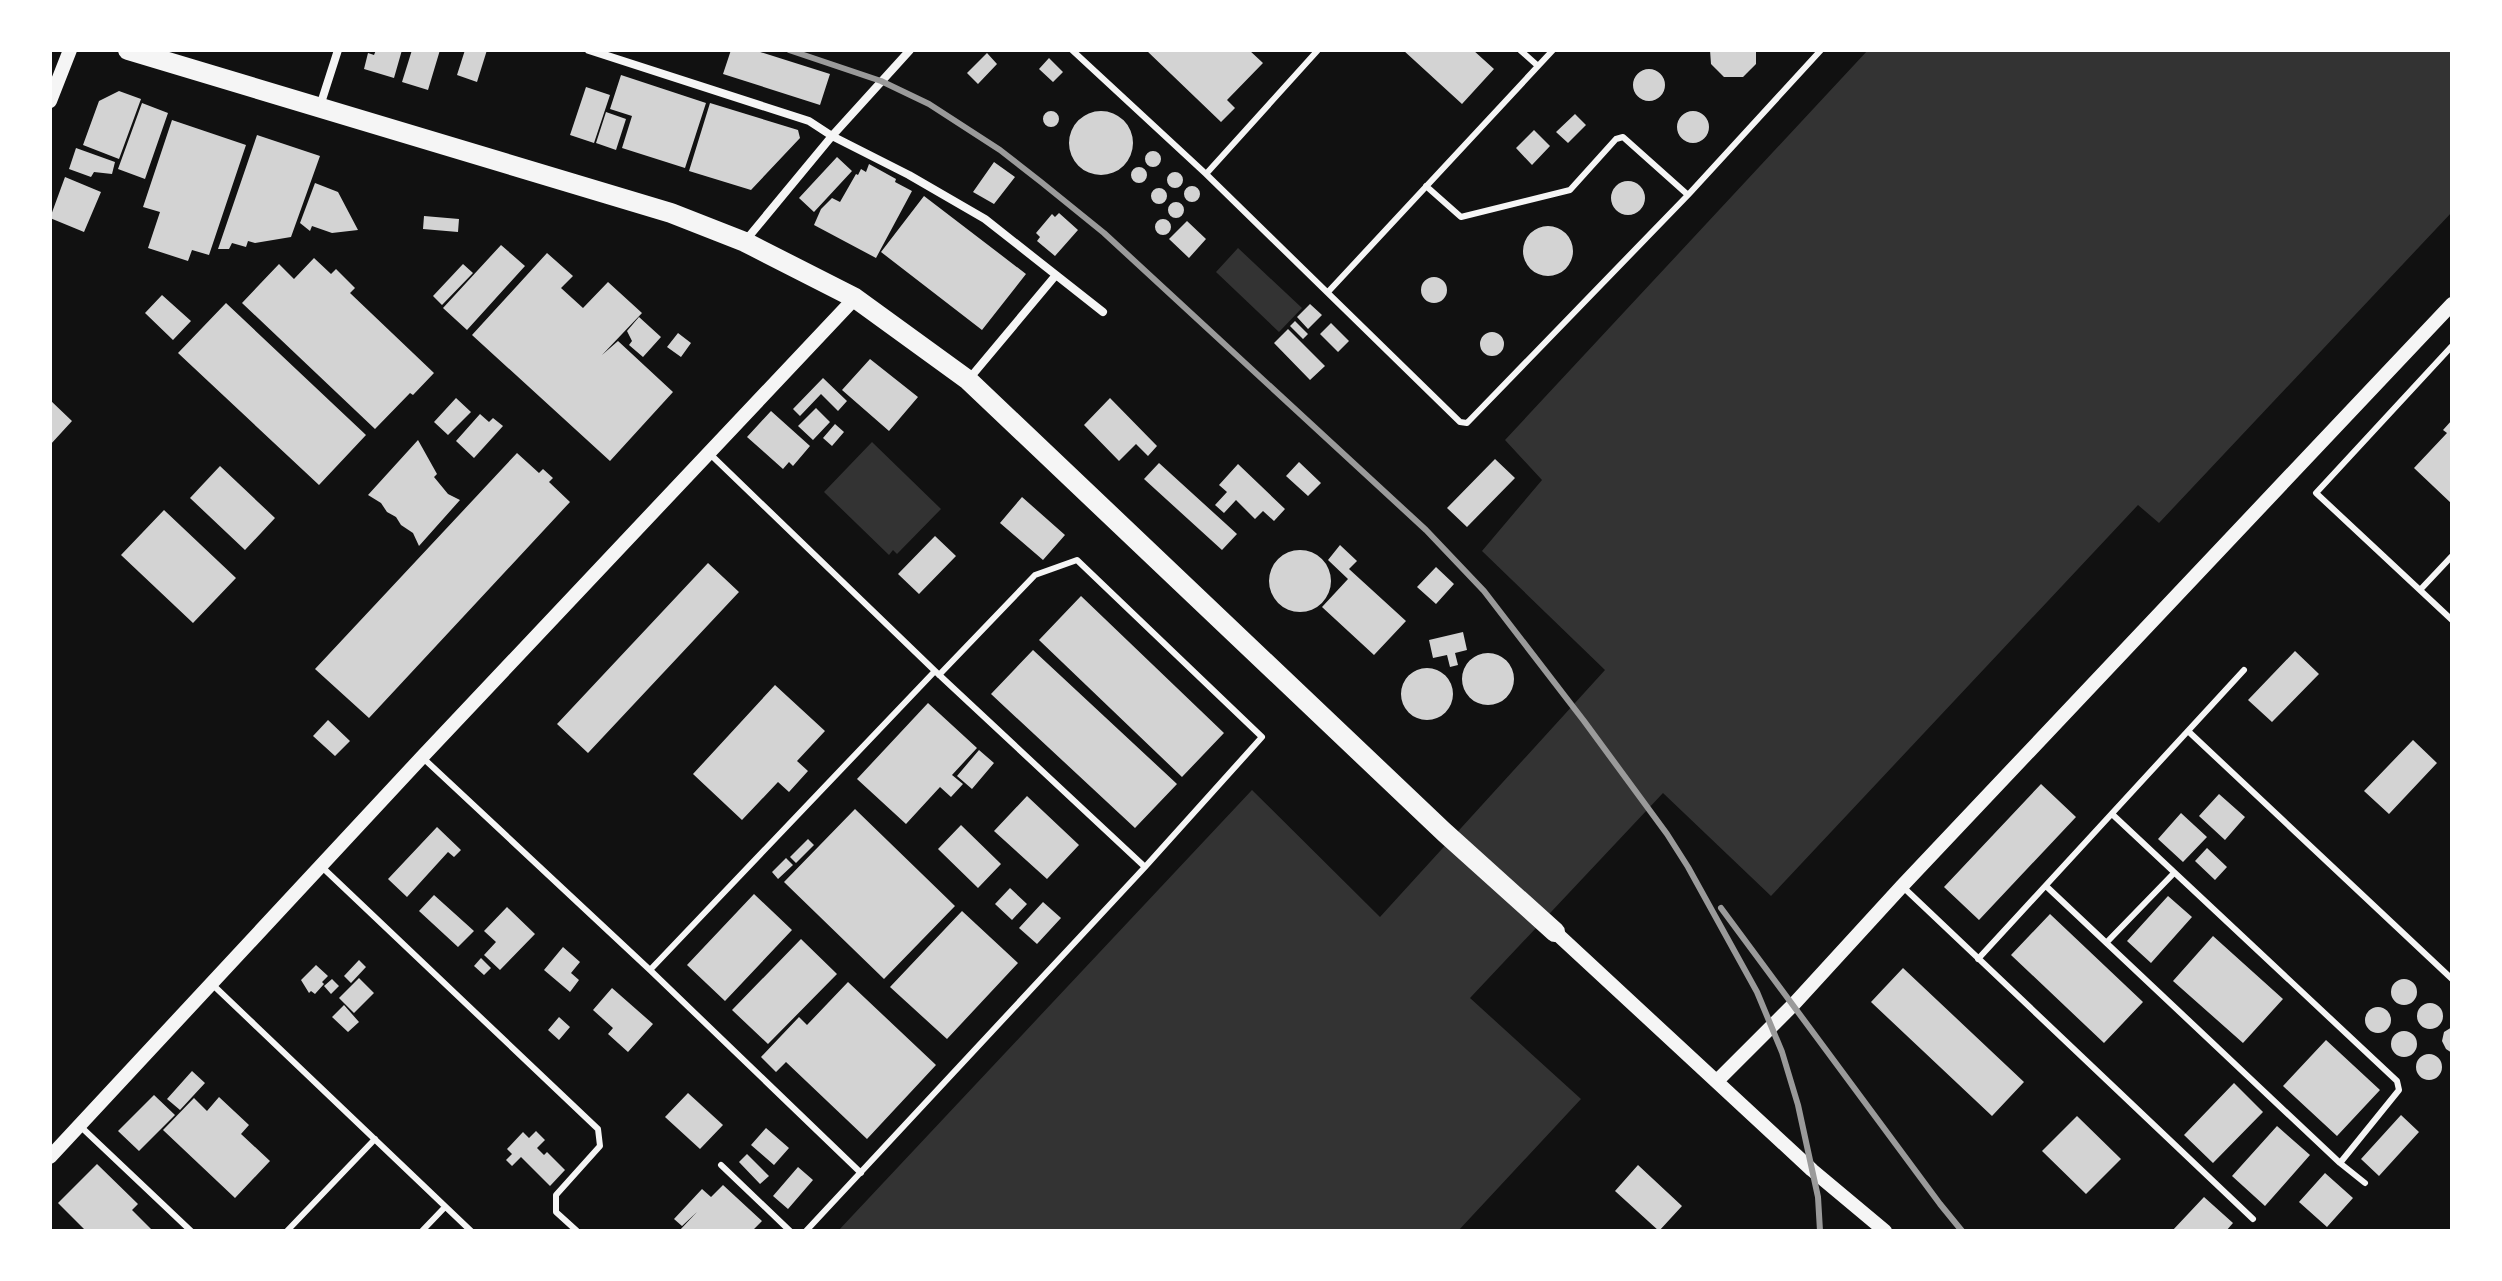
<svg xmlns="http://www.w3.org/2000/svg" width="2502" height="1281" font-family="Bitter,serif">
<rect width="100%" height="100%" fill="#111"/>
<path fill="#333" d="M1868 50H2452V212L2159 523 2138 505 1771 896 1663 793 1470 998 1581 1099 1458 1231H838L1252 790 1380 917 1605 670 1482 551 1542 480 1505 440Z
M1238 248 1302 308 1279 332 1216 272Z
M872 442 941 509 897 554 893 550 889 555 824 492Z"/>
<path fill="#d3d3d3" d="M376 50H402L394 78 364 69 368 53 374 55Z
M412 50H440L428 90 402 82Z
M465 50H487L477 82 457 75Z
M731 50H754L830 74 820 105 723 74Z
M1146 50H1249L1263 63 1227 100 1235 108 1221 122Z
M1403 50H1473L1494 69 1462 104Z
M1710 50H1756V64L1743 77H1724L1711 64Z
M987 53 997 64 978 84 967 73Z
M1049 58 1063 72 1053 82 1039 69Z
M1633 85a16 16 0 1 1 32 0a16 16 0 1 1-32 0Z
M621 75 706 103 685 168 622 148 632 116 610 109Z
M586 87 610 95 594 143 570 135Z
M119 91 141 99 119 159 83 145 99 101Z
M142 103 168 113 145 179 118 169Z
M710 103 798 130 800 138 751 190 689 171Z
M1043 119a8 8 0 1 1 16 0a8 8 0 1 1-16 0Z
M1069 143a32 32 0 1 1 64 0a32 32 0 1 1-64 0Z
M1677 127a16 16 0 1 1 32 0a16 16 0 1 1-32 0Z
M606 112 626 119 616 150 596 143Z
M1575 114 1586 125 1568 143 1556 132Z
M172 120 246 145 209 255 192 250 188 261 148 248 160 212 143 207Z
M1534 130 1550 146 1532 165 1516 148Z
M257 135 320 156 291 237 255 243 248 241 246 247 232 243 229 249H218Z
M76 148 115 162 112 174 94 172 91 177 69 169Z
M1145 159a8 8 0 1 1 16 0a8 8 0 1 1-16 0Z
M837 157 852 171 814 212 799 198Z
M994 162 1015 177 994 204 973 192Z
M869 164 896 179 895 182 912 191 876 258 814 225 821 209 832 198 840 202 856 174 858 175 861 169 866 172Z
M1131 175a8 8 0 1 1 16 0a8 8 0 1 1-16 0Z
M1167 180a8 8 0 1 1 16 0a8 8 0 1 1-16 0Z
M65 177 101 192 84 232 50 218Z
M1611 198a17 17 0 1 1 34 0a17 17 0 1 1-34 0Z
M315 183 338 192 358 230 332 233 312 226 310 231 300 223Z
M1184 194a8 8 0 1 1 16 0a8 8 0 1 1-16 0Z
M1151 196a8 8 0 1 1 16 0a8 8 0 1 1-16 0Z
M924 196 1026 274 982 330 881 252Z
M1168 210a8 8 0 1 1 16 0a8 8 0 1 1-16 0Z
M1059 213 1078 230 1055 256 1037 241 1040 237 1036 233 1052 214 1055 217Z
M424 216 459 219 458 232 423 229Z
M1155 227a8 8 0 1 1 16 0a8 8 0 1 1-16 0Z
M1187 221 1206 239 1189 258 1169 239Z
M1523 251a25 25 0 1 1 50 0a25 25 0 1 1-50 0Z
M501 245 525 266 467 330 443 308Z
M547 253 573 276 561 288 583 308 608 282 642 313 602 355 618 341 673 392 610 461 472 335Z
M314 258 331 274 336 269 355 288 350 293 434 373 413 395 410 393 375 429 242 303 279 264 294 279Z
M463 264 473 273 442 305 433 296Z
M1421 290a13 13 0 1 1 26 0a13 13 0 1 1-26 0Z
M162 295 191 321 173 340 145 313Z
M226 303 366 435 319 485 178 353Z
M1310 304 1322 315 1308 329 1297 317Z
M639 317 661 337 643 357 629 345 632 341 627 331Z
M1295 321 1308 334 1303 339 1290 326Z
M1331 323 1349 341 1338 352 1320 334Z
M1288 329 1325 366 1310 380 1274 343Z
M1480 344a12 12 0 1 1 24 0a12 12 0 1 1-24 0Z
M678 333 691 343 681 357 667 347Z
M870 359 918 397 889 431 842 390Z
M823 378 847 401 838 411 821 394 800 416 793 409Z
M456 398 471 412 448 435 434 422Z
M1110 398 1157 446 1148 456 1136 444 1119 461 1084 425Z
M50 400 72 421 50 445Z
M816 408 830 422 813 440 798 426Z
M771 411 810 446 793 466 789 462 783 469 747 437Z
M480 414 489 422 493 418 503 426 474 458 456 441Z
M2452 420V504L2414 468 2447 433 2443 430Z
M835 424 844 432 832 446 823 438Z
M418 440 437 474 434 477 448 494 460 500 419 546 413 533 401 525 396 517 387 512 381 503 368 495Z
M517 453 539 473 543 469 553 478 549 482 570 502 369 718 315 669Z
M1495 459 1515 478 1467 527 1447 508Z
M1299 462 1321 483 1308 496 1286 476Z
M1159 463 1237 534 1222 550 1144 479Z
M1238 464 1285 509 1274 521 1263 511 1255 519 1236 500 1224 513 1215 505 1227 492 1219 485Z
M220 466 275 518 245 550 190 498Z
M1022 497 1065 535 1043 560 1000 523Z
M164 510 236 578 193 623 121 555Z
M935 536 956 556 919 594 898 574Z
M1340 545 1357 561 1349 569 1406 621 1374 655 1322 607 1348 579 1328 560Z
M1269 581a31 31 0 1 1 62 0a31 31 0 1 1-62 0Z
M708 563 739 592 588 753 557 724Z
M1436 567 1454 584 1436 604 1417 587Z
M1081 596 1224 733 1182 777 1039 640Z
M1463 632 1467 650 1455 653 1458 665 1450 667 1447 655 1433 658 1429 640Z
M1033 650 1177 784 1135 828 991 694Z
M2295 651 2319 674 2272 722 2248 700Z
M1462 679a26 26 0 1 1 52 0a26 26 0 1 1-52 0Z
M1401 694a26 26 0 1 1 52 0a26 26 0 1 1-52 0Z
M775 685 825 731 797 761 808 771 789 792 778 782 742 820 693 774Z
M928 703 977 748 952 775 963 784 951 797 940 787 906 824 857 779Z
M328 720 350 741 335 756 313 736Z
M2413 740 2437 763 2389 814 2364 791Z
M979 750 994 763 972 789 957 776Z
M2041 784 2076 817 1979 920 1944 887Z
M2219 794 2245 817 2225 840 2199 816Z
M1027 796 1079 845 1047 879 994 831Z
M855 809 955 906 884 979 784 882Z
M2181 813 2207 837 2183 862 2158 839Z
M961 825 1001 864 978 888 938 849Z
M437 827 461 850 454 857 448 852 407 897 388 879Z
M808 839 814 845 796 863 790 857Z
M2207 848 2227 867 2215 880 2195 861Z
M786 858 793 865 778 879 772 872Z
M1010 888 1027 904 1012 920 995 904Z
M754 894 792 930 725 1001 687 965Z
M434 895 474 931 458 947 419 911Z
M2168 896 2192 917 2151 963 2127 941Z
M1043 902 1061 918 1037 944 1019 928Z
M507 907 535 934 500 970 484 955 496 942 484 931Z
M962 911 1018 963 947 1039 890 987Z
M2050 914 2143 1002 2104 1043 2011 955Z
M2213 936 2283 999 2243 1043 2173 981Z
M801 939 837 974 768 1044 732 1010Z
M563 947 580 962 571 973 579 980 570 992 544 970Z
M481 958 491 968 484 975 474 966Z
M359 960 366 967 351 983 344 976Z
M316 965 328 976 322 982 324 984 315 994 311 991 309 993 301 980Z
M1903 968 2024 1082 1992 1116 1871 1002Z
M359 978 374 993 354 1013 339 998Z
M332 979 339 986 331 994 324 986Z
M2391 992a13 13 0 1 1 26 0a13 13 0 1 1-26 0Z
M848 982 936 1065 867 1139 786 1062 776 1072 761 1057 799 1017 807 1025Z
M612 988 653 1024 628 1052 608 1034 613 1028 593 1010Z
M2417 1016a13 13 0 1 1 26 0a13 13 0 1 1-26 0Z
M344 1005 359 1022 348 1032 332 1017Z
M2365 1020a13 13 0 1 1 26 0a13 13 0 1 1-26 0Z
M559 1017 570 1027 559 1040 548 1030Z
M2452 1027V1053L2446 1049 2442 1041 2444 1032Z
M2391 1044a13 13 0 1 1 26 0a13 13 0 1 1-26 0Z
M2326 1040 2380 1090 2337 1136 2283 1086Z
M2416 1067a13 13 0 1 1 26 0a13 13 0 1 1-26 0Z
M192 1071 205 1083 180 1110 167 1099Z
M2234 1083 2263 1112 2213 1163 2184 1135Z
M688 1093 723 1125 700 1149 665 1117Z
M154 1095 175 1115 139 1151 118 1131Z
M219 1097 249 1125 241 1134 270 1161 235 1198 163 1130 194 1098 207 1111Z
M2401 1115 2419 1132 2379 1176 2361 1159Z
M2077 1116 2121 1159 2086 1194 2042 1151Z
M2277 1126 2310 1155 2265 1206 2232 1176Z
M766 1128 789 1148 774 1165 751 1145Z
M536 1131 545 1140 537 1148 544 1155 547 1152 565 1170 550 1186 521 1157 512 1166 506 1160 512 1154 507 1149 523 1132 529 1138Z
M747 1154 769 1176 760 1184 739 1162Z
M97 1164 138 1204 132 1210 153 1231H86L58 1203Z
M1638 1165 1682 1206 1659 1231 1615 1191Z
M798 1167 813 1180 788 1209 773 1196Z
M2325 1173 2353 1198 2327 1227 2299 1202Z
M723 1185 762 1221 753 1230 679 1231 697 1212 682 1226 674 1219 702 1189 711 1197Z
M2204 1197 2233 1223 2226 1231H2172Z"/>
<g fill="none" stroke-linecap="round" stroke-linejoin="round">
<path stroke="#f5f5f5" stroke-width="6" d="M1072 50 1206 174 1460 422 1467 423 1688 195 1821 50
M1520 50 1538 66
M1206 174 1318 50
M1426 186 1461 217 1570 190 1616 139 1623 137 1688 195
M1328 292 1553 50
M2452 346 2316 493 2452 620
M709 453 935 671 1145 867
M2420 590 2452 556
M2188 731 2452 979
M422 757 650 970 861 1173
M2112 814 2397 1081 2399 1090 2340 1163
M322 867 598 1129 600 1146 556 1195V1212L577 1231
M1902 886 2253 1219
M2046 886 2340 1163 2365 1183
M2107 942 2174 873
M1978 959 2244 670
M650 970 935 671
M213 985 471 1231
M79 1125 191 1231
M721 1165 790 1231
M287 1231 375 1139
M422 1231 445 1207
M806 1231 1145 867 1262 737 1077 560 1035 575 939 675"/>
<path stroke="#f5f5f5" stroke-width="8" d="M589 50 809 121 832 136 909 175 985 219 1103 312
M320 106 338 50
M746 240 832 136 910 50
M969 379 1056 275"/>
<path stroke="#f5f5f5" stroke-width="14" d="M50 101 70 50
M1555 932 1812 1170 1885 1231
M1717 1081 1793 1005 1902 886 2452 304
M50 1157 422 757 855 298"/>
<path stroke="#f5f5f5" stroke-width="20" d="M128 50 671 213 745 242 855 298 968 380 1444 832 1555 932"/>
<path stroke="#9a9a9a" stroke-width="6" d="M789 50 881 81 929 104 1000 150 1041 182 1104 233 1426 530 1484 591 1584 721 1667 834 1688 867 1757 992 1782 1052 1798 1105 1818 1197 1820 1231
M1721 908 1940 1204 1962 1231"/>
</g>
<rect width="2502" height="1281" fill="none" stroke="#ffffff" stroke-width="104"/>
</svg>
